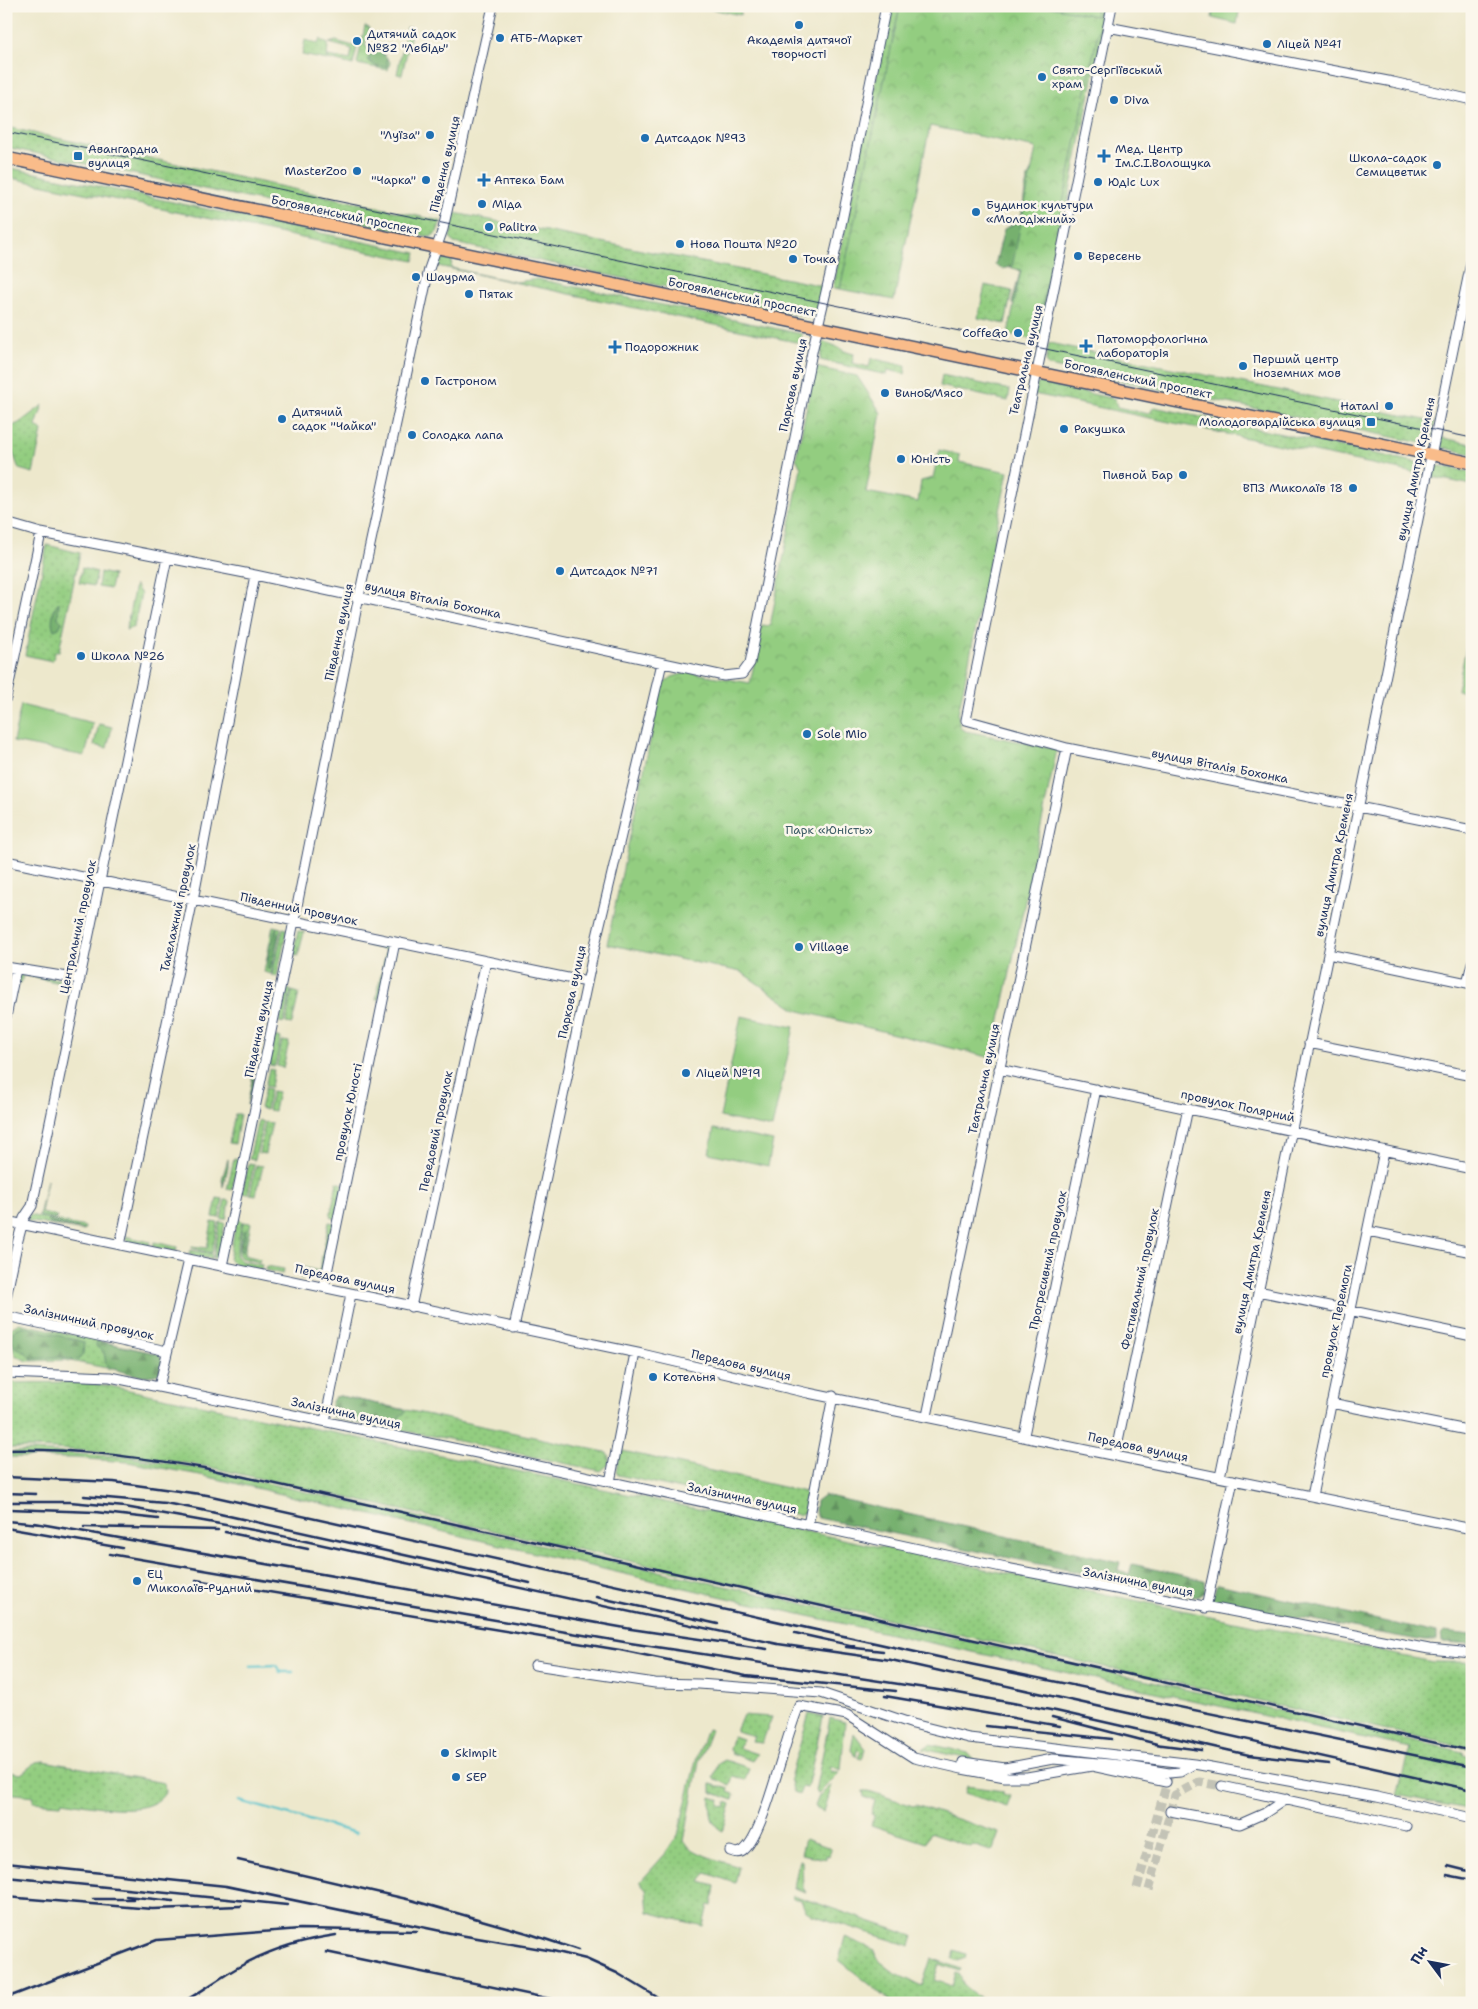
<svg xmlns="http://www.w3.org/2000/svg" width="1478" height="2009" font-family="'Shantell Sans',sans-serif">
<defs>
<pattern id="grass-dots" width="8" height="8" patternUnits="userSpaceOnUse" patternTransform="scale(1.25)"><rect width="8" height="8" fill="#93cd80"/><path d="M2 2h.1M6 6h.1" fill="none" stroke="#7eb071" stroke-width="1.8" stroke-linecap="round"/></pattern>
<pattern id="forest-firs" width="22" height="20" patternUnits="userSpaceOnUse" patternTransform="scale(1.25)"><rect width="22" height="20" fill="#76b06e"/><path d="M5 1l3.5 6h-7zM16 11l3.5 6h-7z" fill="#60905e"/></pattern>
<pattern id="park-crowns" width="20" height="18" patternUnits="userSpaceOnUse" patternTransform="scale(1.25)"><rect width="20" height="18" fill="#93cd80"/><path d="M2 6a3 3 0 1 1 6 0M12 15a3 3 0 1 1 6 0" fill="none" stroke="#7eb071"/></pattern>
</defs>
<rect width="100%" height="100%" fill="#fbf7ec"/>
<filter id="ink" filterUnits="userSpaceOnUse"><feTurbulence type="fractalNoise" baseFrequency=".02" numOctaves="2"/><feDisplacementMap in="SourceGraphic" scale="10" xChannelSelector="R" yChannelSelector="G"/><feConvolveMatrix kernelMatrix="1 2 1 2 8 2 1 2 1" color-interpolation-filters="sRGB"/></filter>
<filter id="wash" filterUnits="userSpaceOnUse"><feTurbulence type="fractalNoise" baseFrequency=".0096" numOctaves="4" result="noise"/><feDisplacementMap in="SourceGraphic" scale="20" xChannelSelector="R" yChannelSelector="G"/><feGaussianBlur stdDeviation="1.12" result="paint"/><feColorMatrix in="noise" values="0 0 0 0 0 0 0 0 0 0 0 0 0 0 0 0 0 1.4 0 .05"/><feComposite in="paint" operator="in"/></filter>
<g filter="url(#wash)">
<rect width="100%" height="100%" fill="#ede8cc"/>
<path fill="url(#grass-dots)" stroke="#577e6f" d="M891 6H900L840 289 833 288Z
M1097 6H1108L1039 341 1035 340 1101 17 1095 16Z
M365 26 369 28 365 46 380 49 390 62 388 70 357 64Z
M407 27 412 28 402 75 397 74Z
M320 39 328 44 327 60 302 55 305 40 318 44Z
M336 41 357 47 353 65 328 59V56L350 60 352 49 329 43Z
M6 127 441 221 437 232 431 237 6 147Z
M6 167 416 253 414 261 6 177Z
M455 213 823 286 817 312 810 317 454 243 450 237Z
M437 257 452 260 451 268 516 282 537 279 802 334 800 343 433 265Z
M985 285 1012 291 1005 324 978 318Z
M823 342C836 344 842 352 854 354L852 363 869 367 871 358 906 366 905 374 888 370 887 375 820 360Z
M1049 343 1435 422 1431 440 1426 444 1049 366 1046 361Z
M942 375 1010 390 1008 401 940 386Z
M1041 383 1115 399 1117 407 1149 414 1154 407 1419 463 1421 466 1420 474 1034 394 1037 384Z
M43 405 36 426 42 431 33 473 19 469 6 435V429L19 423Z
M1439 437 1472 444V454L1440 447Z
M1439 466 1472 472V485L1432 477 1436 467Z
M47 545 80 553 59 651H56L52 661 25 655Z
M82 568 97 572 94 586 79 583Z
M100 572 113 575 110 589 98 587Z
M135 585 141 594 134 627 126 630Z
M273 926 281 928 271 974 264 972Z
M283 928 287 929 277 977 272 975Z
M298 931 304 932 298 956 293 955Z
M369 940 386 944 390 950 379 1000 376 999 386 950 368 946Z
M18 973 70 981 75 987 73 995 68 994 70 985 23 975 21 983 15 982Z
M269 987 275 988 268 1021 263 1019Z
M286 989 291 990 284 1023 279 1022Z
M292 991 299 993 292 1024 286 1023Z
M275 1036 281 1038 275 1066 269 1065Z
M282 1041 289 1042 283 1068 277 1066Z
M269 1069 274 1070 271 1087 265 1086Z
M265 1088 270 1089 266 1110 260 1108Z
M272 1091 278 1092 274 1111 268 1110Z
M235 1114H240L235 1144 229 1143Z
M258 1120 263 1122 255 1160 249 1159Z
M265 1122 272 1123 265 1154 259 1153Z
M37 1143 42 1146 28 1209 23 1214 18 1212 19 1209H24Z
M234 1158 239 1159 232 1190 227 1189Z
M249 1163 254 1164 248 1194 242 1193Z
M256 1165 263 1166 256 1195 250 1194Z
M47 1180 41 1213 57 1216 56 1219 39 1216Z
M337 1182 343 1184 336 1219 330 1217Z
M217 1198 223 1199 219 1218 213 1217Z
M225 1200 230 1201 226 1219H221Z
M29 1215 85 1227 84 1231 27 1221Z
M237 1218 242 1222 236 1255 241 1261 262 1265 261 1270 234 1264 229 1259Z
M212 1222 218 1223 212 1253 192 1248V1246L207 1248Z
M220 1222 225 1223 219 1253 217 1257 213 1259Z
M243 1222 251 1223 244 1255 260 1259 259 1262 241 1258 238 1254Z
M329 1222 335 1223 321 1280 300 1278 302 1267 319 1271Z
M125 1236 150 1242 149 1246 127 1241Z
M154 1242 177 1247 176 1252 153 1247Z
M190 1250 212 1254 211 1259 189 1255Z
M266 1266 284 1269 283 1274 265 1270Z
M19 1323 159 1354 160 1373 148 1376 65 1360 27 1361 15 1355 8 1330Z
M75 1382 110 1386 1397 1655 1434 1662H1472V1749L204 1466C138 1456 73 1447 6 1448V1383Z
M340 1396 605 1452 609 1455V1464L601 1471 444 1438 337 1419 331 1416 335 1397Z
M32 1451 128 1457 204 1469 1464 1752 1463 1755 1472 1757V1810L1397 1795 1410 1748 1406 1747 749 1603 200 1475 128 1462 75 1458 6 1457V1452Z
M623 1451 805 1492 809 1495V1501L804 1513 798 1515 618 1475 616 1472 620 1452Z
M809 1714 823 1717 807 1788 802 1787 799 1795 794 1793 790 1778Z
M743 1715 772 1717 762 1743 752 1742 754 1736 736 1731Z
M830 1718 845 1722 841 1770 830 1766 831 1771 840 1772 817 1795V1792L815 1791Z
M707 1729 711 1730 699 1761 684 1841C691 1854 725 1862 739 1867L735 1883 706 1873 700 1882 715 1886 712 1906 708 1905 703 1926 648 1912 646 1889 640 1882 666 1853 678 1835 696 1760Z
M854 1733 866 1749 862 1759 858 1758 861 1751 857 1750 856 1757 851 1750Z
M733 1736 742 1739 739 1748 757 1754 752 1761 731 1753 729 1749Z
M930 1744 968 1753 974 1760 923 1749Z
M725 1760 749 1768 745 1780 733 1776 730 1785 713 1778 718 1764Z
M44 1761 164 1783 165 1793C148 1820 89 1804 62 1801L61 1804 33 1802 34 1796 6 1793V1771L21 1774 36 1762Z
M711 1784 729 1789 728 1792 734 1794 733 1800 711 1792Z
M832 1785 824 1812 817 1809 815 1806 819 1796Z
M967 1786 1003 1791V1794L1011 1796 1007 1807 965 1793Z
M863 1791H869L913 1806 916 1805 999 1833 993 1850 990 1851 973 1845 971 1847 929 1833 926 1843 871 1825 874 1815 871 1814 875 1801 864 1797Z
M711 1797 720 1800 719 1805 725 1807 726 1802 731 1804 723 1831C710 1825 710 1811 711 1797Z
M805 1839 828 1847 831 1850 829 1856 826 1855V1859L801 1854Z
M799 1860 802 1861 803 1888 806 1892 794 1888Z
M793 1895 913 1936 910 1946 812 1915 805 1910 801 1900 792 1898Z
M845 1937 875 1950 876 1958 896 1974 922 1986 931 1958 961 1969 960 1971 939 1964 934 1980 952 1986 956 1973 960 1975C965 1994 977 1996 994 2003H893L839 1960Z
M954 1950 966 1954 965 1958 958 1961 952 1959Z"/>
<path fill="url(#forest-firs)" stroke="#487066" d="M380 51 387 58V67L376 66 367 60 370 59 368 52 376 54Z
M1039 162 1050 276 1040 336 1034 341C1026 340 1023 333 1015 331L1011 337 1009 336 1016 309 1012 303 1020 272 1015 266 1002 269 995 265 1004 229 1020 221C1026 200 1022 175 1039 162Z
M59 602 58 618 62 622 59 628 54 630C50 622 53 608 59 602Z
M276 928 278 934 270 969 268 971V958Z
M253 1075 255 1081 247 1105Z
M228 1159V1168L223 1187 222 1179Z
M47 1220 83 1230 50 1224Z
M246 1229 245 1245 241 1252 239 1247Z
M304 1269 322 1274 321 1277H303Z
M22 1326 84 1342 83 1355 78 1360 57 1357 32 1359 24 1351 15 1347 12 1339 13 1331Z
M97 1341 159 1354 162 1360 160 1373C147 1380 118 1372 106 1365L104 1352 96 1346Z
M340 1396 405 1410 406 1412 399 1417V1423L393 1430 337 1419 331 1416C330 1409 330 1403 335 1397Z
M824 1495 1120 1562 1118 1571 1129 1574 1132 1564 1204 1580 1205 1592 1197 1597 818 1518 815 1511 816 1501Z
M1218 1584 1436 1633V1641H1424L1215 1603 1213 1599 1216 1585Z
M1444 1632 1472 1635V1644L1442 1642 1441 1635Z"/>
<path fill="url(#park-crowns)" stroke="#577e6f" d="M900 6H1048L1101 17 1035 340 1008 334 1021 270 1012 268 1036 148 930 126 894 300 840 289Z
M815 367 857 376 881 413 866 492 918 502 921 481 933 478 939 450 960 455 959 462 1008 472 958 714 960 728 965 731 1057 749 992 1058 796 1010 741 972 607 944 662 685 672 677 689 672 750 683 762 625 770 626 801 468 796 458Z
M1470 630H1472V694L1457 690Z"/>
<path fill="#93cd80" stroke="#577e6f" d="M698 6H743L740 15Z
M1048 6H1097L1095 16Z
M1214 6H1240L1237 24 1212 18Z
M21 705 93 723 85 756 13 742Z
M99 724 112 727 107 748 94 745Z
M741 1016 794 1027 772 1128 720 1117Z
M714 1129 773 1141 768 1166 709 1153Z"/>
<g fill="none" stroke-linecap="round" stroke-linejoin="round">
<path stroke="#55c2ca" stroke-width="2.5" d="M250 1666 276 1665 280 1672H293
M239 1801 356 1833"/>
</g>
</g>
<g filter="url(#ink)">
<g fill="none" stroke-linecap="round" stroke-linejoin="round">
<path stroke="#c3c3b6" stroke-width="9" stroke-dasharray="9 4.5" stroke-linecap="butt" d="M1137 1888 1173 1761
M1149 1890 1175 1795 1199 1782 1222 1786"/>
<defs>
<path id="minor" d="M1112 6C1063 244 1013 482 966 720L1067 748 1472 830
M1108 27 1393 82 1472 100
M6 523 41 533 255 575 724 676 742 674 750 663 812 352 838 240 886 6
M6 698 41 533
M6 861 587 982
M1328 954 1472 984
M6 967 80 979
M1467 983 1472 963
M6 1017 16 969
M1309 1043 1472 1076
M999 1069 1472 1169
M6 1221 642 1354 808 1393 1472 1529
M1368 1231 1472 1252
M120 1245 196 885 255 575
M222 1266 292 931 357 606 429 269 443 229 493 6
M324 1287 395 942
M1258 1291 1472 1336
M6 1298 18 1240 24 1218 32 1206 48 1132 167 558
M411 1307 486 961
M6 1316 167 1351
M514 1328 595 945 662 663
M6 1362 7 1373
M6 1373 110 1377 511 1460 1006 1568 1429 1649 1472 1653
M159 1387 189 1260
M1331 1403 1472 1431
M927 1416 1067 748
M325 1421 351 1294
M1024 1435 1096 1089
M1115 1455 1188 1108
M1220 1477 1472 258
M610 1482 635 1353
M1312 1496 1384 1151
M808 1525 833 1396
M1206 1608 1233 1480
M535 1665 655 1683 699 1684 821 1693 913 1724 969 1738 1194 1764 1377 1797 1472 1818
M963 1762 1005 1768 1053 1759 1121 1765 1169 1773 1180 1772 1194 1764
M1222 1786 1406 1826
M1170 1811 1240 1824 1265 1813 1286 1799
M730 1851C735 1853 740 1854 744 1850 765 1833 785 1736 799 1706L847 1715 914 1758 962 1769 1005 1777H1027L1092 1766 1166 1782"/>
<path id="major" d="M6 158 1472 463"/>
</defs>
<use href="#minor" stroke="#3a4b6e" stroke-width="11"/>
<use href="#major" stroke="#3a4b6e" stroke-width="14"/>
<use href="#minor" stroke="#fff" stroke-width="9"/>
<use href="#major" stroke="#f9bc8a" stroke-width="11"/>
<path stroke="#1b2f5e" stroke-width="1" d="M6 132 1472 438"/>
<path stroke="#1b2f5e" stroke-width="2.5" d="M6 1450C73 1448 138 1457 204 1468L1472 1751
M6 1477 114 1482 207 1495 970 1664 1472 1767
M6 1493 36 1494
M84 1496 165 1503 202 1510 530 1583
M6 1502H70L125 1507 259 1531 778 1644 891 1660 1472 1790
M9 1509 95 1512 158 1519
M6 1521 41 1524
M35 1523 631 1629 767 1649
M84 1527 218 1530
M6 1528 122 1548
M225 1532 308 1549
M110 1554 630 1643 958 1693 1056 1711 1249 1755 1329 1764
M196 1580 620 1650 746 1676 896 1691
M596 1597 718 1624
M795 1633 854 1646
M846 1647 883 1651
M885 1696 1060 1726
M1052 1717 1161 1745
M986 1726 1112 1739
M1155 1744 1202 1750
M238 1860 411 1900 527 1933 578 1950
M6 1863 226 1886 460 1935 553 1951 586 1959 617 1973 667 2003
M1448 1866 1472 1872
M1447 1875 1472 1880
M6 1877 287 1905
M126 1896 173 1901
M6 1897 152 1909 241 1906
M93 1899H133
M326 1952 570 2003
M6 1998 157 1940 300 1929 417 1931
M219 2000 232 2003
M181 2003C200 1993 218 1979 237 1968 268 1950 300 1940 336 1935"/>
</g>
</g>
<g fill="#1f6fb2" stroke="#fbf7ec" stroke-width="2">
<circle cx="799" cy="25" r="5"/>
<circle cx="500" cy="38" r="5"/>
<circle cx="357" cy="41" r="5"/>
<circle cx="1267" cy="44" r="5"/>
<circle cx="1042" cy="77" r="5"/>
<circle cx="1114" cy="100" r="5"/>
<circle cx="430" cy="135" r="5"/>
<circle cx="645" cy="138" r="5"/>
<rect x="73" y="151" width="10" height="10" rx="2.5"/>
<path d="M1101.5 148.5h5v5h5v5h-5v5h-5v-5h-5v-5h5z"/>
<circle cx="1437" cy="165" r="5"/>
<circle cx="357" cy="171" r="5"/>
<circle cx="426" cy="180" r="5"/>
<path d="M481.5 172.5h5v5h5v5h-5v5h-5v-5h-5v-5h5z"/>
<circle cx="1098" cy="182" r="5"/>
<circle cx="482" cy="204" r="5"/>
<circle cx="976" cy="212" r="5"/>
<circle cx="489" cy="227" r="5"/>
<circle cx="680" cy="244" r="5"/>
<circle cx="1078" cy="256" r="5"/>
<circle cx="793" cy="259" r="5"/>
<circle cx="416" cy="277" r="5"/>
<circle cx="469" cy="294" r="5"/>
<circle cx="1018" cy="333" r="5"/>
<path d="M1083.5 338.5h5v5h5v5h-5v5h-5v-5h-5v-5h5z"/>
<path d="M612.5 339.5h5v5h5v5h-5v5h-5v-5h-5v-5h5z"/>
<circle cx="1243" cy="366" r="5"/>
<circle cx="425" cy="381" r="5"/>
<circle cx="885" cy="393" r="5"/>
<circle cx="1389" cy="406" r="5"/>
<circle cx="282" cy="419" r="5"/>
<rect x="1366" y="417" width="10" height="10" rx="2.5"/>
<circle cx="1064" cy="429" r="5"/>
<circle cx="412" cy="435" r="5"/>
<circle cx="901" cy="459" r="5"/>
<circle cx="1183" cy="475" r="5"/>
<circle cx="1353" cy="488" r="5"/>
<circle cx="560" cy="571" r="5"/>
<circle cx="81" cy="656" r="5"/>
<circle cx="807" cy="734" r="5"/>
<circle cx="799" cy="947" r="5"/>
<circle cx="686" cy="1073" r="5"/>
<circle cx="653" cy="1377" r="5"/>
<circle cx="137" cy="1581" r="5"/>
<circle cx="445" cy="1753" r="5"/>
<circle cx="456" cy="1777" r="5"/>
</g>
<g text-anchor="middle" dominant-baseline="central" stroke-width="5" stroke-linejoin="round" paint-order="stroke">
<g font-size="12" fill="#1b2f5e" stroke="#fbf7ec" text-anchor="start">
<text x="367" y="34">Дитячий садок<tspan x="367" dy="14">№82 "Лебідь"</tspan></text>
<text x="510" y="38">АТБ-Маркет</text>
<text x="799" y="40" text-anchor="middle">Академія дитячої<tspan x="799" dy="14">творчості</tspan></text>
<text x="1277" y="44">Ліцей №41</text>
<text x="1052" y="70">Свято-Сергіївський<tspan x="1052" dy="14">храм</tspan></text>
<text x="1124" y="100">Diva</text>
<text x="420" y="135" text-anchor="end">"Луїза"</text>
<text x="655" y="138">Дитсадок №93</text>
<text x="88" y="149">Авангардна<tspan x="88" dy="14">вулиця</tspan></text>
<text x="1115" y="149">Мед. Центр<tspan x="1115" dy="14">Ім.С.І.Волощука</tspan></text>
<text x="1427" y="158" text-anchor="end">Школа-садок<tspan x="1427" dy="14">Семицветик</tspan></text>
<text x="347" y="171" text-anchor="end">MasterZoo</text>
<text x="416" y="180" text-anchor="end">"Чарка"</text>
<text x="494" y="180">Аптека Бам</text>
<text x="1108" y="182">Юдіс Lux</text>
<text x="492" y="204">Міда</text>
<text x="986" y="205">Будинок культури<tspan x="986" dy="14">«Молодіжний»</tspan></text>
<text x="499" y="227">Palitra</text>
<text x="690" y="244">Нова Пошта №20</text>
<text x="1088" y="256">Вересень</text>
<text x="803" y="259">Точка</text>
<text x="426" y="277">Шаурма</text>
<text x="479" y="294">Пятак</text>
<text x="1008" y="333" text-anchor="end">CoffeGo</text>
<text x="1097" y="339">Патоморфологічна<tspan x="1097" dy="14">лабораторія</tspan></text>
<text x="625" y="347">Подорожник</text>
<text x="1253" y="359">Перший центр<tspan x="1253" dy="14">іноземних мов</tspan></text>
<text x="435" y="381">Гастроном</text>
<text x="895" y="393">Вино&amp;Мясо</text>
<text x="1379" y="406" text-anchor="end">Наталі</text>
<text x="292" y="412">Дитячий<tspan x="292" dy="14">садок "Чайка"</tspan></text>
<text x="1361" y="422" text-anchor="end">Молодогвардійська вулиця</text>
<text x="1074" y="429">Ракушка</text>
<text x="422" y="435">Солодка лапа</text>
<text x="911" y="459">Юність</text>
<text x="1173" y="475" text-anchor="end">Пивной Бар</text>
<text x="1343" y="488" text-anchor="end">ВПЗ Миколаїв 18</text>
<text x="570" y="571">Дитсадок №71</text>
<text x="91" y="656">Школа №26</text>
<text x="817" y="734">Sole Mio</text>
<text x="809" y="947">Village</text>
<text x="696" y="1073">Ліцей №19</text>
<text x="663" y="1377">Котельня</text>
<text x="147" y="1574">ЕЦ<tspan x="147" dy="14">Миколаїв-Рудний</tspan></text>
<text x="455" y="1753">Skimpit</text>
<text x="466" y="1777">SEP</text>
</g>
<g font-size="12" fill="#1b2f5e" stroke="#fbf7ec">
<text transform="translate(445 164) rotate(-77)">Південна вулиця</text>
<text transform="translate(345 215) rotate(12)">Богоявленський проспект</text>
<text transform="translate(742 297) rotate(12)">Богоявленський проспект</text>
<text transform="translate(1026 360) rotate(-77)">Театральна вулиця</text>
<text transform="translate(1138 379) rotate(12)">Богоявленський проспект</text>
<text transform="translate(793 385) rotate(-78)">Паркова вулиця</text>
<text transform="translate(1416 469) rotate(-78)">вулиця Дмитра Кременя</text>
<text transform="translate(433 600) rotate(12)">вулиця Віталія Бохонка</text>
<text transform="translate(339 632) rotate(-78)">Південна вулиця</text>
<text transform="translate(1220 766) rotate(11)">вулиця Віталія Бохонка</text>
<text transform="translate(1334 865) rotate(-78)">вулиця Дмитра Кременя</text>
<text transform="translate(178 908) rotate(-78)">Такелажний провулок</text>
<text transform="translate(299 909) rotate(12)">Південний провулок</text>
<text transform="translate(78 927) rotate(-78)">Центральний провулок</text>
<text transform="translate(572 992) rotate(-78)">Паркова вулиця</text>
<text transform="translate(259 1029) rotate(-78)">Південна вулиця</text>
<text transform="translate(984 1079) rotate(-78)">Театральна вулиця</text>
<text transform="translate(1238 1106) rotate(12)">провулок Полярний</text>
<text transform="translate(348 1112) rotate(-78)">провулок Юності</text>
<text transform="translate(436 1131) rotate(-78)">Передовий провулок</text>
<text transform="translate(1048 1260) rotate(-78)">Прогресивний провулок</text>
<text transform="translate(1252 1262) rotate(-78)">вулиця Дмитра Кременя</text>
<text transform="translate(345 1279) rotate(12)">Передова вулиця</text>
<text transform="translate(1140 1279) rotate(-78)">Фестивальний провулок</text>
<text transform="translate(1336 1321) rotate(-78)">провулок Перемоги</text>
<text transform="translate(89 1322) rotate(12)">Залізничний провулок</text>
<text transform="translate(741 1365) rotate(13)">Передова вулиця</text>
<text transform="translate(346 1413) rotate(12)">Залізнична вулиця</text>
<text transform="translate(1138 1447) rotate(12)">Передова вулиця</text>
<text transform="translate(742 1498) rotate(12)">Залізнична вулиця</text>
<text transform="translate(1138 1582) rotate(11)">Залізнична вулиця</text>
</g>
<g font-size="12" fill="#3f5e68" stroke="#fbf7ec">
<text x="829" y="830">Парк «Юність»</text>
</g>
</g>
<rect width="1478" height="2009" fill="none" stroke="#fbf7ec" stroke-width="25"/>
<g transform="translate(1430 1962) rotate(302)" stroke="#fbf7ec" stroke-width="4" paint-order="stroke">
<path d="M0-4L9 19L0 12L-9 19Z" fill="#1b2f5e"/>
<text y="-8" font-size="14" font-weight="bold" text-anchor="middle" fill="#1b2f5e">Пн</text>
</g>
</svg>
